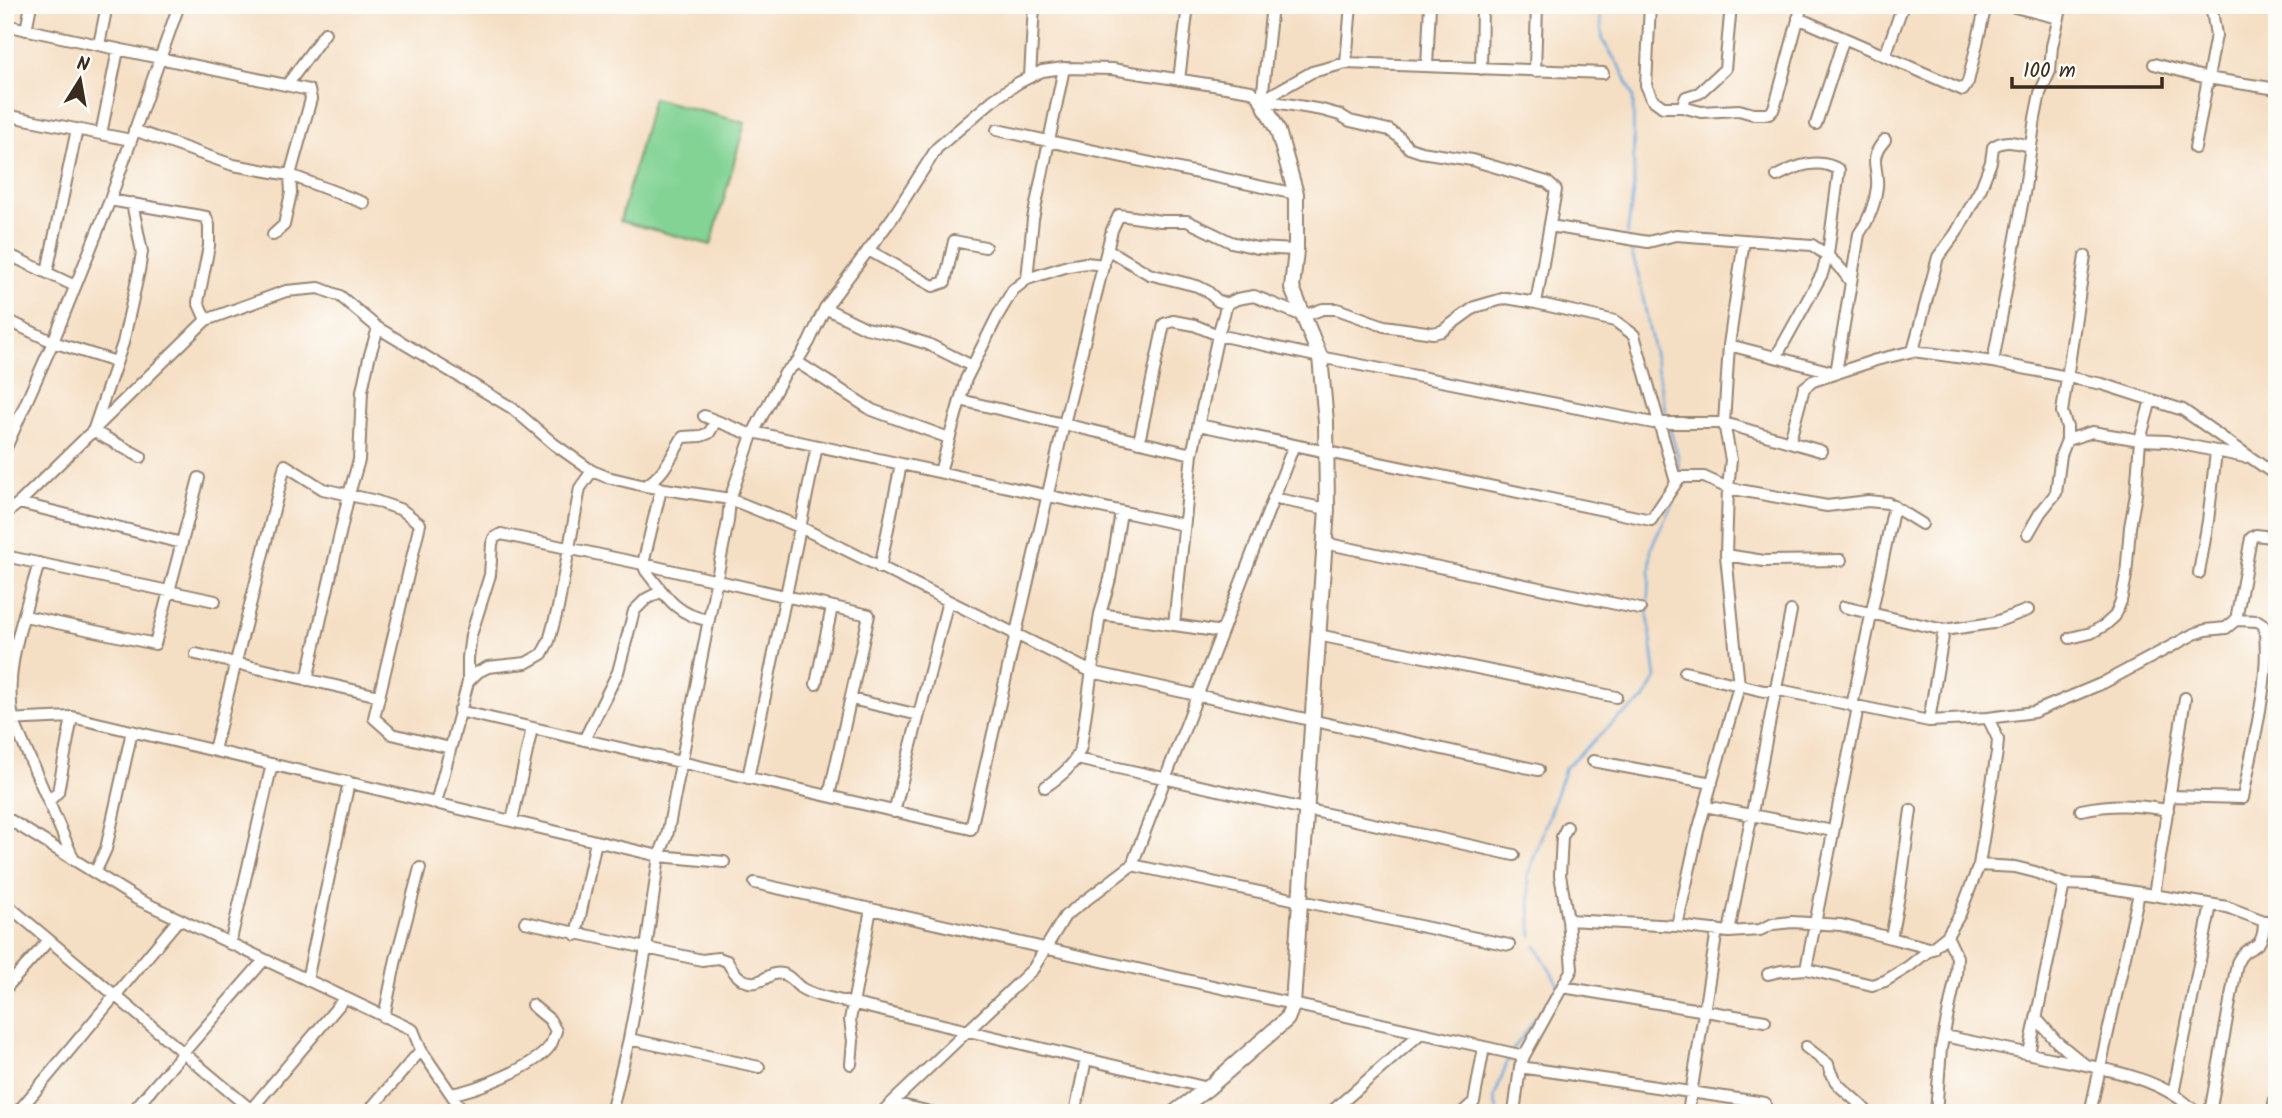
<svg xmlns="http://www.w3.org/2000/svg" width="2282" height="1118" font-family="Kalam,sans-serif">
<rect width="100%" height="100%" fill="#fdfcf7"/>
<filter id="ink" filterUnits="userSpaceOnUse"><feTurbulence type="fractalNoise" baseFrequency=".0143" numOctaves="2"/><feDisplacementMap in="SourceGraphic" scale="14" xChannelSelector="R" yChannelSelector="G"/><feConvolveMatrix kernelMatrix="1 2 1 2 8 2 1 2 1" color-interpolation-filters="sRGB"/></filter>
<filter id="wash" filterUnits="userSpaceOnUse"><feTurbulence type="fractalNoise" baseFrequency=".00686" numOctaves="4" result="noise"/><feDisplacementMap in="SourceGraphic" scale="28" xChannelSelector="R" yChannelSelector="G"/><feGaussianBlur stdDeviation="1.57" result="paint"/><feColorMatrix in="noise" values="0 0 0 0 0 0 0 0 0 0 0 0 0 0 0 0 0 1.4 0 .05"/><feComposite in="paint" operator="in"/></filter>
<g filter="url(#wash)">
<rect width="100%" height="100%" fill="#f5dfc4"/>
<path fill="#82d394" stroke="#5e7e59" stroke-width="2" d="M653 98 745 123 711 245 620 221Z"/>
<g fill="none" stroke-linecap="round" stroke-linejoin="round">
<path stroke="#67a6d9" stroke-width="2.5" d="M1599 5 1603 41 1623 72 1633 96 1634 186 1627 235
M1628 241 1639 277 1667 419
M1669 426 1678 456 1679 474
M1532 936 1528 875 1565 768 1616 720 1644 700 1656 678 1648 615 1651 548 1682 483
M1536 946 1559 986
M1512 1051 1553 994
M1498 1113 1494 1098 1509 1057"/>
</g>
</g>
<g filter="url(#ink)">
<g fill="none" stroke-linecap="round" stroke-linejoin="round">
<defs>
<path id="minor" d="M1650 5 1646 85 1652 99 1663 107H1682L1701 112 1739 110 1753 114H1769L1773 110 1776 102 1802 5
M2007 5 2058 18
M1798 18 1963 90 1968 82 1986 5
M5 25 309 90 311 99 290 175 291 193 284 225 273 235
M26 30 31 5
M99 45 107 5
M1885 56 1903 5
M1346 63 1351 5
M2154 64 2207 78 2277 89
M1427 66 1430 5
M1481 69 1482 5
M1535 71 1537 5
M1030 77 1034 5
M1179 80 1188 5
M287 85 325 33
M1262 100 1312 72 1346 63 1603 73
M1262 100 1272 5
M1682 107 1686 97 1699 93 1725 69 1731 5
M5 115 131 140
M1816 124 1844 38
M134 130 233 165 290 175 364 203
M997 130 1296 194
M101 134 118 50
M2195 148 2216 35 2211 5
M110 200 206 217 209 225V246L198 302 206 320
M132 203 142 252 139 271 123 343 93 431 141 457
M1550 226 1648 242 1676 235 1812 245C1828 255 1840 265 1850 281
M1107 249 1149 274 1197 286 1207 291 1218 301 1227 304 1237 299 1254 296 1303 316 1323 309H1337L1384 326 1433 333 1442 331 1475 307 1506 298 1536 303 1615 321 1634 335 1676 482
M868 250 933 286 945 282 954 241 985 247
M5 253 75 286
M47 272 77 129
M1027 279 1033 219 1064 68
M825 308 866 328 899 335 928 344 972 366
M5 319 53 342 116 362
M1729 345 1836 373 1859 234C1869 220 1875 205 1877 187 1879 166 1867 160 1885 140
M1913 351 1938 257 1956 233 1981 188 1991 162 1993 147C2005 138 2017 143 2030 146
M1776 357 1822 274 1828 254 1839 170C1819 157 1796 166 1777 176
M797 362 872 410 949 438
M1993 362 2025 188 2035 118 2040 93 2050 71 2052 46 2062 5
M960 400 1192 454
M704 416 752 435
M1199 425 1651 520 1680 477H1704L1728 488 1827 506 1868 501 1888 503 1922 524
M753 432 1184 525
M1790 440 1804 388 1813 381 1876 360 1913 351 1993 362 2102 384 2183 410 2277 476
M2067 440 2092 432 2140 440 2167 441 2245 457
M1139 442 1164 324 1173 321 1194 325 1218 335 1320 357 1653 423H1724L1821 451
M5 450 53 342 110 200 179 5
M940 472 966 379 998 315 1013 290 1027 279 1068 266 1086 263 1104 265
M645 486C665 474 671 456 683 437L701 436 709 433 716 421
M661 489 643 564 869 615 829 796
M1273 498 1327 509
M19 503 182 543
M5 514 19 503 206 320 286 291 319 288 340 296 378 328 512 408 554 444 592 471 607 477 645 486 730 499 800 527 1092 672 1538 770
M2028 534 2040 513 2056 493 2061 455 2067 440V427L2062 412 2085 256
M1324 543 1640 609
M1726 555 1764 561 1841 560
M5 556 215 601
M39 563C25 613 3 668 13 720L74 860
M880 568 901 464
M2199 573 2208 521 2216 452
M1844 607 1944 630 1993 623 2028 610
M1100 614 1222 632
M25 616 155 644 199 478
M1174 625 1192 454 1218 335 1227 304
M1318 635 1616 697
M2070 638 2091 633 2105 625 2115 616 2121 601 2126 576 2130 527 2136 494 2140 440 2151 400
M196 654 379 696
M1685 672 1764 691H1784L1929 721 1988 718 2034 712 2103 683 2194 634 2206 630 2226 628 2236 620 2251 538 2256 535 2271 537 2277 533
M307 680 349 494 359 460 362 391 369 358 378 328
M468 682V658L471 635 490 575 492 544 494 538 501 534 643 564 646 571C665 595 676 615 708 620
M816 684 832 607
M851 699 919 715
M1852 706 1894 506
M459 711 971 829 1064 424 1112 230 1119 215 1161 221H1187L1231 242 1257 248 1296 250
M5 720 72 717 659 856 724 862
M1929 721 1944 630
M584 740 618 672 634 611 646 599 662 591
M214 750 285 465 323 489 376 501 402 510 420 524 374 718 392 734 450 748
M1077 759 1514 855
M1593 761 1712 783
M748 778 817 446
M1045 787C1061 776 1075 765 1081 747L1100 614 1110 579 1121 512
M2169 796 2243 798C2252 746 2272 676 2264 625L2258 621 2236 620
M49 801 58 792 72 717
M436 803 468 682 478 672 488 667 526 663 542 654 549 641 558 608 580 488 592 471
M1705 806 1833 831
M2081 810C2114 803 2135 805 2168 810
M894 812 948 601
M5 817 137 899 413 1030 421 1050 464 1113
M512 821 532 728
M1132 865 1509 945
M1979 865 2015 867 2035 872 2064 884 2091 885 2227 907 2264 921H2277
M95 873 106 849 132 731
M755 883 1524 1056
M2154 895 2185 698
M5 903 255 1113
M1568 920 1677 926 1729 932 1760 930 1773 924 1792 922 1841 925 1933 949
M525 922 702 960 718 958 727 961C734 974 745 988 762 980 770 976 773 972 783 974 790 976 794 983 801 988 807 992 814 994 821 996L1208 1088
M1677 926 1698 831 1739 686 1726 555 1728 488 1731 460 1724 423 1729 345 1744 240
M1729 932 1791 611
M576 935 596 841
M1891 938 1900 890 1911 810
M230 944 272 764
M1806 969 1858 707
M1768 974 1781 971 1806 969 1872 985 1885 981 1908 967 1947 936 1960 914 1979 865 1997 752 1998 739 1988 718
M307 980 349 782
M1563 987 1765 1021
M5 989 49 940
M384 1017 396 959 420 868
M2036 1018 2057 1042 2084 1064
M1944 1036C1978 1043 2011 1050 2045 1057 2093 1067 2162 1075 2196 1113
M629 1039 759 1067
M1806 1047 1828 1064C1833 1088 1853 1094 1868 1113
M2029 1053 2064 884
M851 1064 853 1041 850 1020 871 909
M1520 1067 1765 1103
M451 1094C476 1090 535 1067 550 1046 553 1042 554 1035 556 1031L550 1020 532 1005
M2173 1094 2211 905
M893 1103 935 1113
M17 1113 179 919
M131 1113 264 960
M248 1113 345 998
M367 1113 421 1050
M611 1113 629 1039 646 949 659 856 667 836 728 521 730 499 752 435 785 373 797 362 809 342 825 308 893 217 937 148 993 100 1018 83 1042 71 1064 68 1112 69 1251 91 1262 100 1322 110 1340 115 1350 121 1389 130 1399 137 1409 148 1421 152 1472 160 1547 182 1556 190 1536 303
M881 1113 1033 969 1065 916 1132 865 1294 445
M1075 1113 1086 1059
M1330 1113 1421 1033
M1462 1113 1474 1102 1484 1047
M1514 1113 1520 1067 1524 1056 1572 969 1568 920 1560 875 1562 837 1567 827
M1688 1113 1717 930
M1936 1113 1941 1048 1956 976 1957 957 1947 936
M2090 1113 2139 893
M2210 1113 2237 963C2247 940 2264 956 2264 921
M2272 1113 2277 1090"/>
<path id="tertiary" d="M1174 1113 1208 1088 1287 1019 1293 1004 1327 509 1326 422 1320 357 1292 288 1296 250V194L1278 131 1262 100"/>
</defs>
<use href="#minor" stroke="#988471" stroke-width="14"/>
<use href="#tertiary" stroke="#988471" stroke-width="18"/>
<use href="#minor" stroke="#fff" stroke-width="10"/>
<use href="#tertiary" stroke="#fff" stroke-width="14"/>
</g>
</g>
<rect width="2282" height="1118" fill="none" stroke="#fdfcf7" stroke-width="28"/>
<g transform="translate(80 80) rotate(11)" stroke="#fdfcf7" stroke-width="5" paint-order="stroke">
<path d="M0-5L12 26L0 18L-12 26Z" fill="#3b2a1e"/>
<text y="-10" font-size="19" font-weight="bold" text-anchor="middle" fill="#3b2a1e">N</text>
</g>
<path d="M2012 77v10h150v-10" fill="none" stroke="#3b2a1e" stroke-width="3.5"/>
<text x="2023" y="77" font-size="21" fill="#3b2a1e" stroke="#fdfcf7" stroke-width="5" paint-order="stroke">100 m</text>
</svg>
